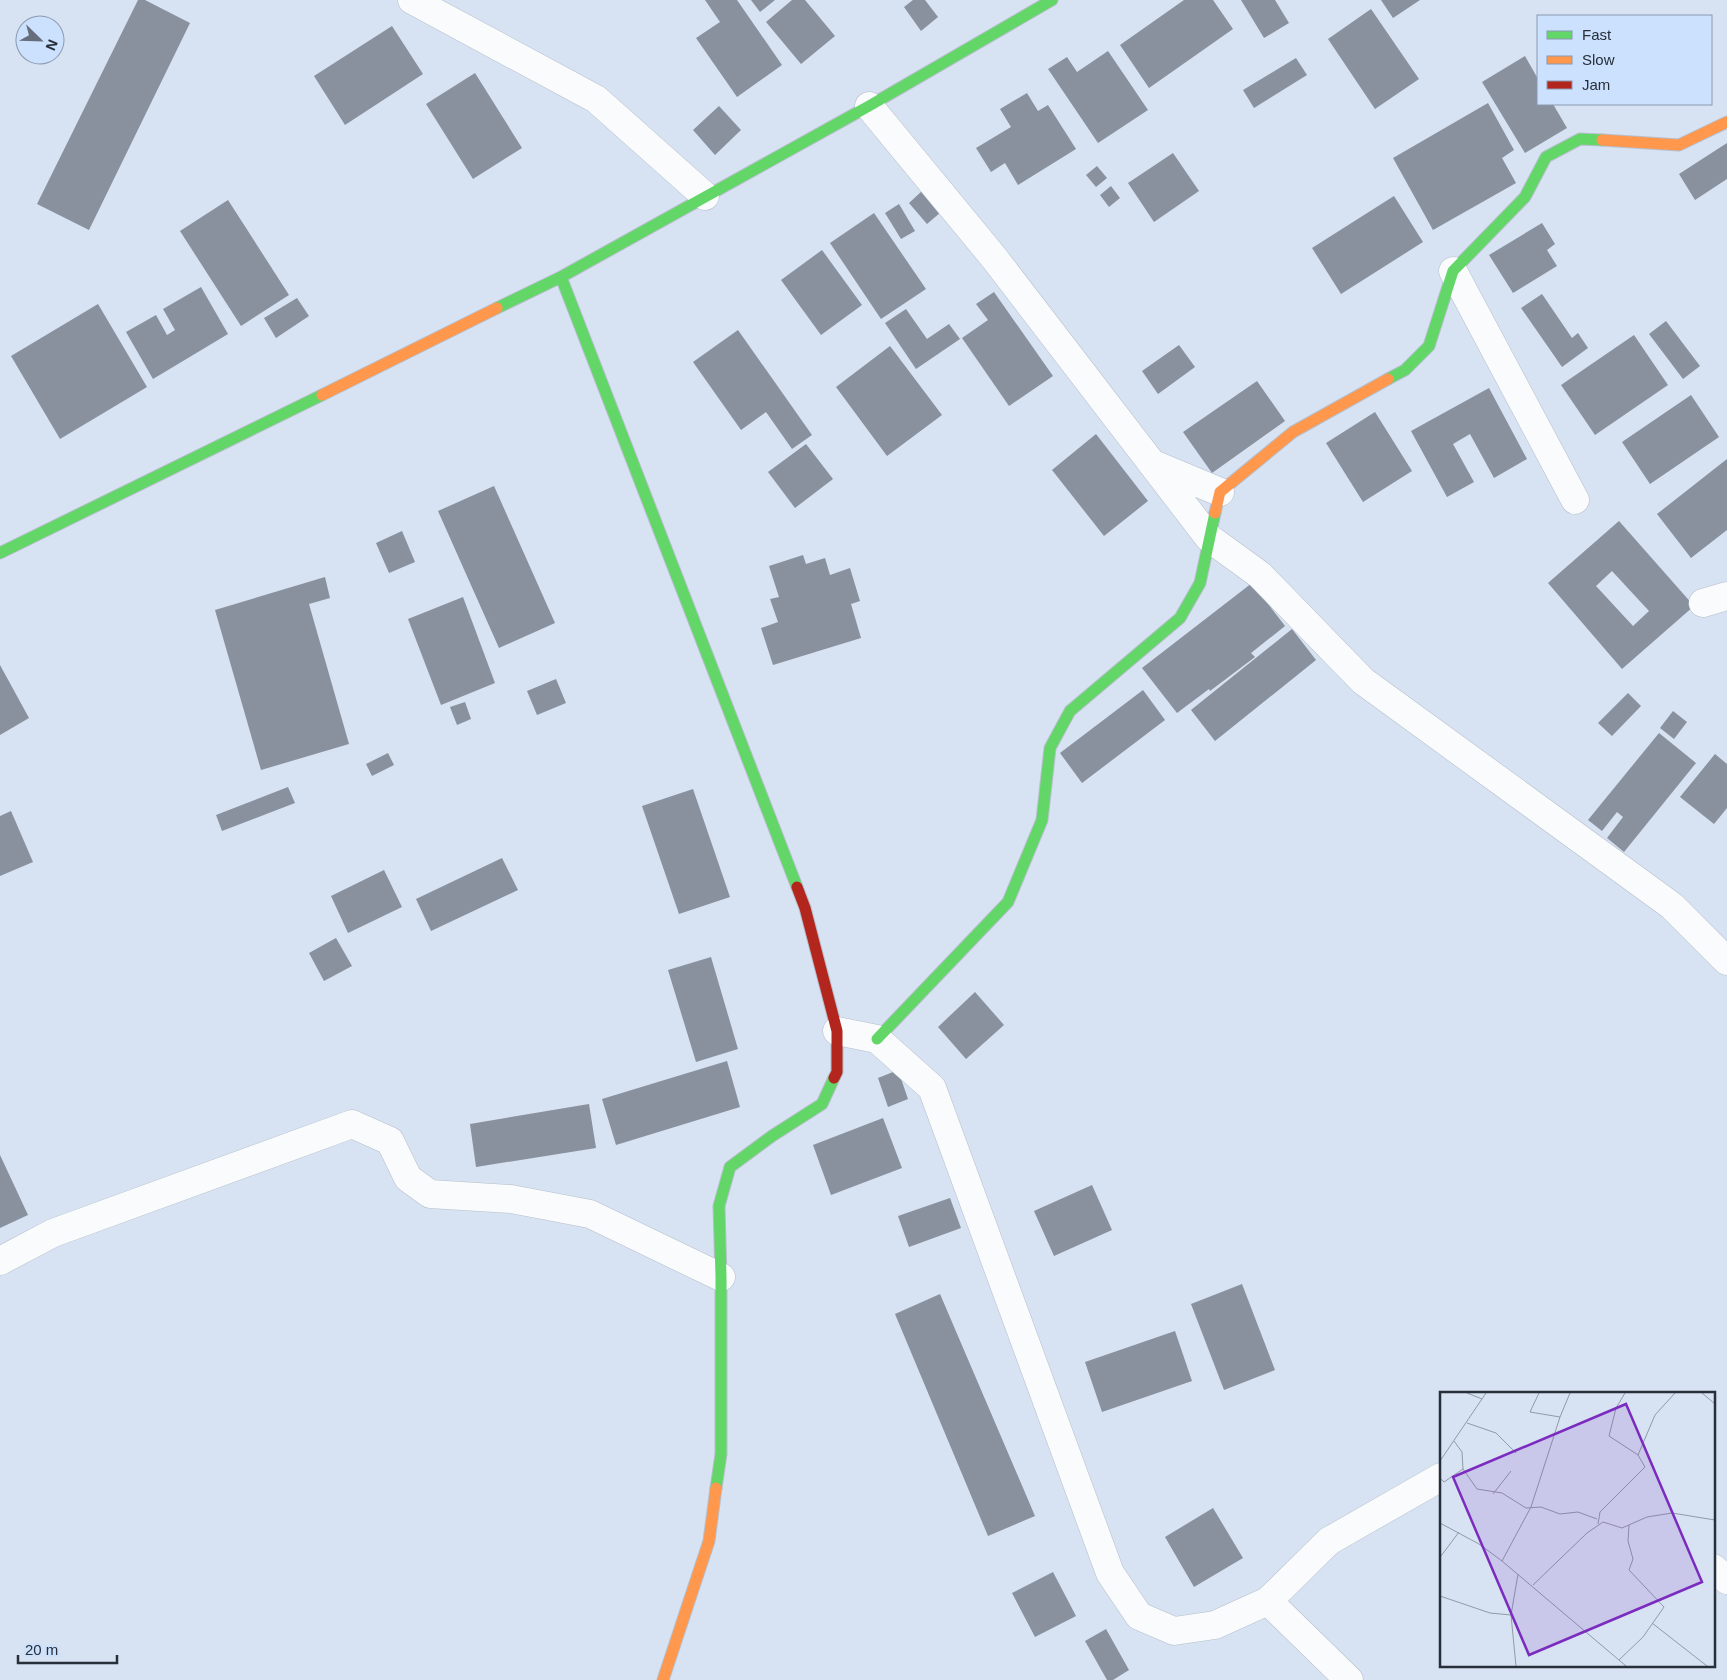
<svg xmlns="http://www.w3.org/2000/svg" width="1727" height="1680" font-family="Arial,sans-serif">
<rect width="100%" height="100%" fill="#d7e2f2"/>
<path fill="#88919d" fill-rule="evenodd" d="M138 0H145L190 23 89 230 37 204Z
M705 0H737L782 65 737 97 696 38 720 22Z
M751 0H775L760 12Z
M792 0H805L835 36 801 64 766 22Z
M913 0H925L938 17 921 31 904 7Z
M1184 0H1213L1233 29 1149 88 1120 45Z
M1241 0H1275L1289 23 1264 38Z
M1381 0H1420L1393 18Z
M1371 9 1419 79 1375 109 1328 39Z
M392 26 423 74 345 125 314 76Z
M1108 51 1148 110 1098 143 1048 69 1067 57 1077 72Z
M1525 56 1538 79V104H1553L1567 128 1525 153 1482 82Z
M1296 58 1307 75 1254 108 1243 90Z
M475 73 522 148 473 179 426 104Z
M1027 93 1038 111 1048 105 1076 149 1018 185 1005 163 991 172 976 148 1011 127 1000 109Z
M1488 103 1514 150 1502 158 1516 183 1433 230 1393 158Z
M719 106 741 130 715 155 693 130Z
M1727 143V179L1695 200 1679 174Z
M1173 153 1199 191 1154 222 1128 183Z
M1097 166 1107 178 1096 187 1086 175Z
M1111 186 1120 198 1109 207 1100 195Z
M922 191 941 212 927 224 909 203Z
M1394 196 1423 242 1341 294 1312 248Z
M228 200 289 295 241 326 180 231Z
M899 204 915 231 901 239 885 213Z
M874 213 926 289 881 319 830 243Z
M1542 223 1555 244 1547 250 1557 266 1513 293 1489 255Z
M822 250 862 305 821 335 781 280Z
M201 287 228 334 153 379 126 332 156 315 167 335 175 330 163 309Z
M994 292 1053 376 1009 406 962 338 988 320 976 304Z
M1542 294 1572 338 1578 333 1588 348 1562 367 1521 308Z
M297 298 309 316 276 338 264 318Z
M98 304 147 387 60 439 11 356Z
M906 309 927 339 949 324 960 339 916 369 885 323Z
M1666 321 1700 366 1683 379 1649 334Z
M738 330 812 435 792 449 766 412 741 430 693 362Z
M1634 335 1668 385 1595 435 1561 385Z
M1179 345 1195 367 1158 394 1142 371Z
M890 346 942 415 887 456 836 387Z
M1257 381 1285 421 1212 473 1183 432Z
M1489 388 1527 459 1494 478 1470 434 1453 444 1474 482 1447 497 1411 431Z
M1691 395 1719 437 1650 484 1622 442Z
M1375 412 1412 471 1363 502 1326 443Z
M1096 434 1148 501 1104 536 1052 470Z
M806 444 833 479 795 508 768 472Z
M1727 459V530L1691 558 1657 514Z
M494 486 555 623 499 648 438 511Z
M1619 521 1694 606 1622 669 1548 583ZM1612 571 1649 611 1633 626 1596 586Z
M402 531 415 562 389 573 376 543Z
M803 555 806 564 825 558 830 575 850 568 860 601 851 604 861 638 773 665 761 628 778 622 770 599 779 597 769 566Z
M325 577 330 598 309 604 349 744 261 770 215 610Z
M1252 583 1285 626 1251 653 1255 657 1210 691 1209 689 1177 713 1142 668Z
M463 597 495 683 441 705 408 619Z
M1292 629 1316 660 1215 741 1191 710Z
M0 665 29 718 0 735Z
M556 679 566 703 537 715 527 691Z
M1143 690 1165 720 1082 783 1060 753Z
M1628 693 1641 706 1612 736 1598 723Z
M465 702 471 719 457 725 450 707Z
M1673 711 1687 722 1674 739 1660 728Z
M1659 733 1696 763 1624 852 1607 838 1623 817 1617 812 1602 831 1588 820Z
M388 753 394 765 372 776 366 764Z
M1715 754 1727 764V808L1714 824 1680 797Z
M288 787 295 803 222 831 216 815Z
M693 789 730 897 679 914 642 806Z
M11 811 33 862 0 876V816Z
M502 858 518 890 431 931 416 899Z
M384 870 402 907 348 933 331 896Z
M336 938 352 966 324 981 309 953Z
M711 957 738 1049 696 1062 668 970Z
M975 992 1004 1025 966 1059 938 1027Z
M727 1061 740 1107 616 1145 602 1099Z
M898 1070 908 1099 888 1107 878 1078Z
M589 1104 596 1148 476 1167 470 1124Z
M883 1118 902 1168 831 1195 813 1145Z
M0 1155 28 1215 0 1228Z
M1092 1185 1112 1230 1054 1256 1034 1211Z
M950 1198 961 1228 909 1247 898 1216Z
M1242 1284 1275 1370 1224 1390 1191 1304Z
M940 1294 1035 1516 988 1536 895 1314Z
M1175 1331 1192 1381 1102 1412 1085 1362Z
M1213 1508 1243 1558 1194 1587 1165 1537Z
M1053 1572 1076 1616 1035 1637 1012 1593Z
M1106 1629 1129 1670 1113 1680H1107L1085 1641Z"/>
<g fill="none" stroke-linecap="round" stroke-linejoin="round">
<defs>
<path id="street" d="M412 0 596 99 705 196
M869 106 995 259 1209 538 1260 575 1363 681 1672 906 1727 961
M1453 271 1575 500
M1153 464 1220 492
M1703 603 1727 596
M837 1031 877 1039 932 1088 1110 1573 1139 1616 1174 1631 1215 1625 1268 1601 1329 1541 1441 1477
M0 1261 53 1233 352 1124 390 1141 408 1178 430 1194 511 1199 590 1214 721 1277
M1713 1568 1727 1580
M1268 1601 1349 1680"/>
<path id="fast" d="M561 277 797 887
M497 308 561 277 869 106 1052 0
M1388 379 1405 370 1429 346 1453 271 1525 197 1546 157 1580 139 1602 140
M0 553 322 395
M877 1039 1008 902 1042 820 1050 748 1070 711 1180 618 1200 583 1215 513
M716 1488 721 1454V1277L719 1206 730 1167 772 1136 822 1104 834 1078"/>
<path id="slow" d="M1602 140 1679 145 1727 122
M322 395 497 308
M1215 513 1220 492 1293 432 1388 379
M663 1680 709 1541 716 1488"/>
<path id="jam" d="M797 887 805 908 837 1031V1072L834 1078"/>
</defs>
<use href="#street" stroke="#b6bfcb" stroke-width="29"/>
<use href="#fast" stroke="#b6bfcb" stroke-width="13"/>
<use href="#slow" stroke="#b6bfcb" stroke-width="13"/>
<use href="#jam" stroke="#b6bfcb" stroke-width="13"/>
<use href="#street" stroke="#f9fbfd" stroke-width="28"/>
<use href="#fast" stroke="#63d668" stroke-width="11"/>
<use href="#slow" stroke="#ff974d" stroke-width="11"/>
<use href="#jam" stroke="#b3261e" stroke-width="11"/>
</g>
<g transform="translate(1440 1392)">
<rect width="275" height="275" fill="#d7e2f2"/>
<path fill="none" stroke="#919aa8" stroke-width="1" d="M27 1 42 7M99 1 90 20 120 25 130 1M262 1 275 12M27 31 56 41 76 61M198 63 215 23 235 1M0 69 46 1M23 77 37 97 62 101 86 116 101 115 120 122 138 120 157 127M0 86 4 90 23 77 22 60 14 49M53 102 71 79M0 131 39 152 62 169 186 274M158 132 160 120 205 75 198 63 169 44 176 16 185 1M1 164 19 140M62 169 91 115 120 25M93 193 147 141 163 130 182 136 207 125 232 121 275 128M0 204 50 221 71 223M212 231 267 274M179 268 203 245 224 215 189 178 193 167 188 149 189 133M76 274 71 223 78 182"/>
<path fill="#7b2cbf" fill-opacity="0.15" stroke="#7b2cbf" stroke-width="2.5" d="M186 12 262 190 89 263 13 85Z"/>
<rect width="275" height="275" fill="none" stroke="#272f3a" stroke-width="2.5"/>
</g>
<rect x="1537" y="15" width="175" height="90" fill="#cce1fd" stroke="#8a9aaf"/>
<rect x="1547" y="31" width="25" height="8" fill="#63d668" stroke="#8a9aaf"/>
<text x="1582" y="40" font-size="15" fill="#272f3a">Fast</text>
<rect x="1547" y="56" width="25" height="8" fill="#ff974d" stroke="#8a9aaf"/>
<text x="1582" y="65" font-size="15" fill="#272f3a">Slow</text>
<rect x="1547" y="81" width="25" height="8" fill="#b3261e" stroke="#8a9aaf"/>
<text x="1582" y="90" font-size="15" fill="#272f3a">Jam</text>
<g transform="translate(40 40) rotate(113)"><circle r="24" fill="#cce1fd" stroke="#8a9aaf"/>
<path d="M0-4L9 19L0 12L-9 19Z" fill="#656e7a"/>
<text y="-8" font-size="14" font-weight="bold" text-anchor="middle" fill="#272f3a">N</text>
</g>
<path d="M18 1655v8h99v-8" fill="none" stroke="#272f3a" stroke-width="2.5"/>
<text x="25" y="1655" font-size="15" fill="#272f3a" stroke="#cce1fd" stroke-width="4" paint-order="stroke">20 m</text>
</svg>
